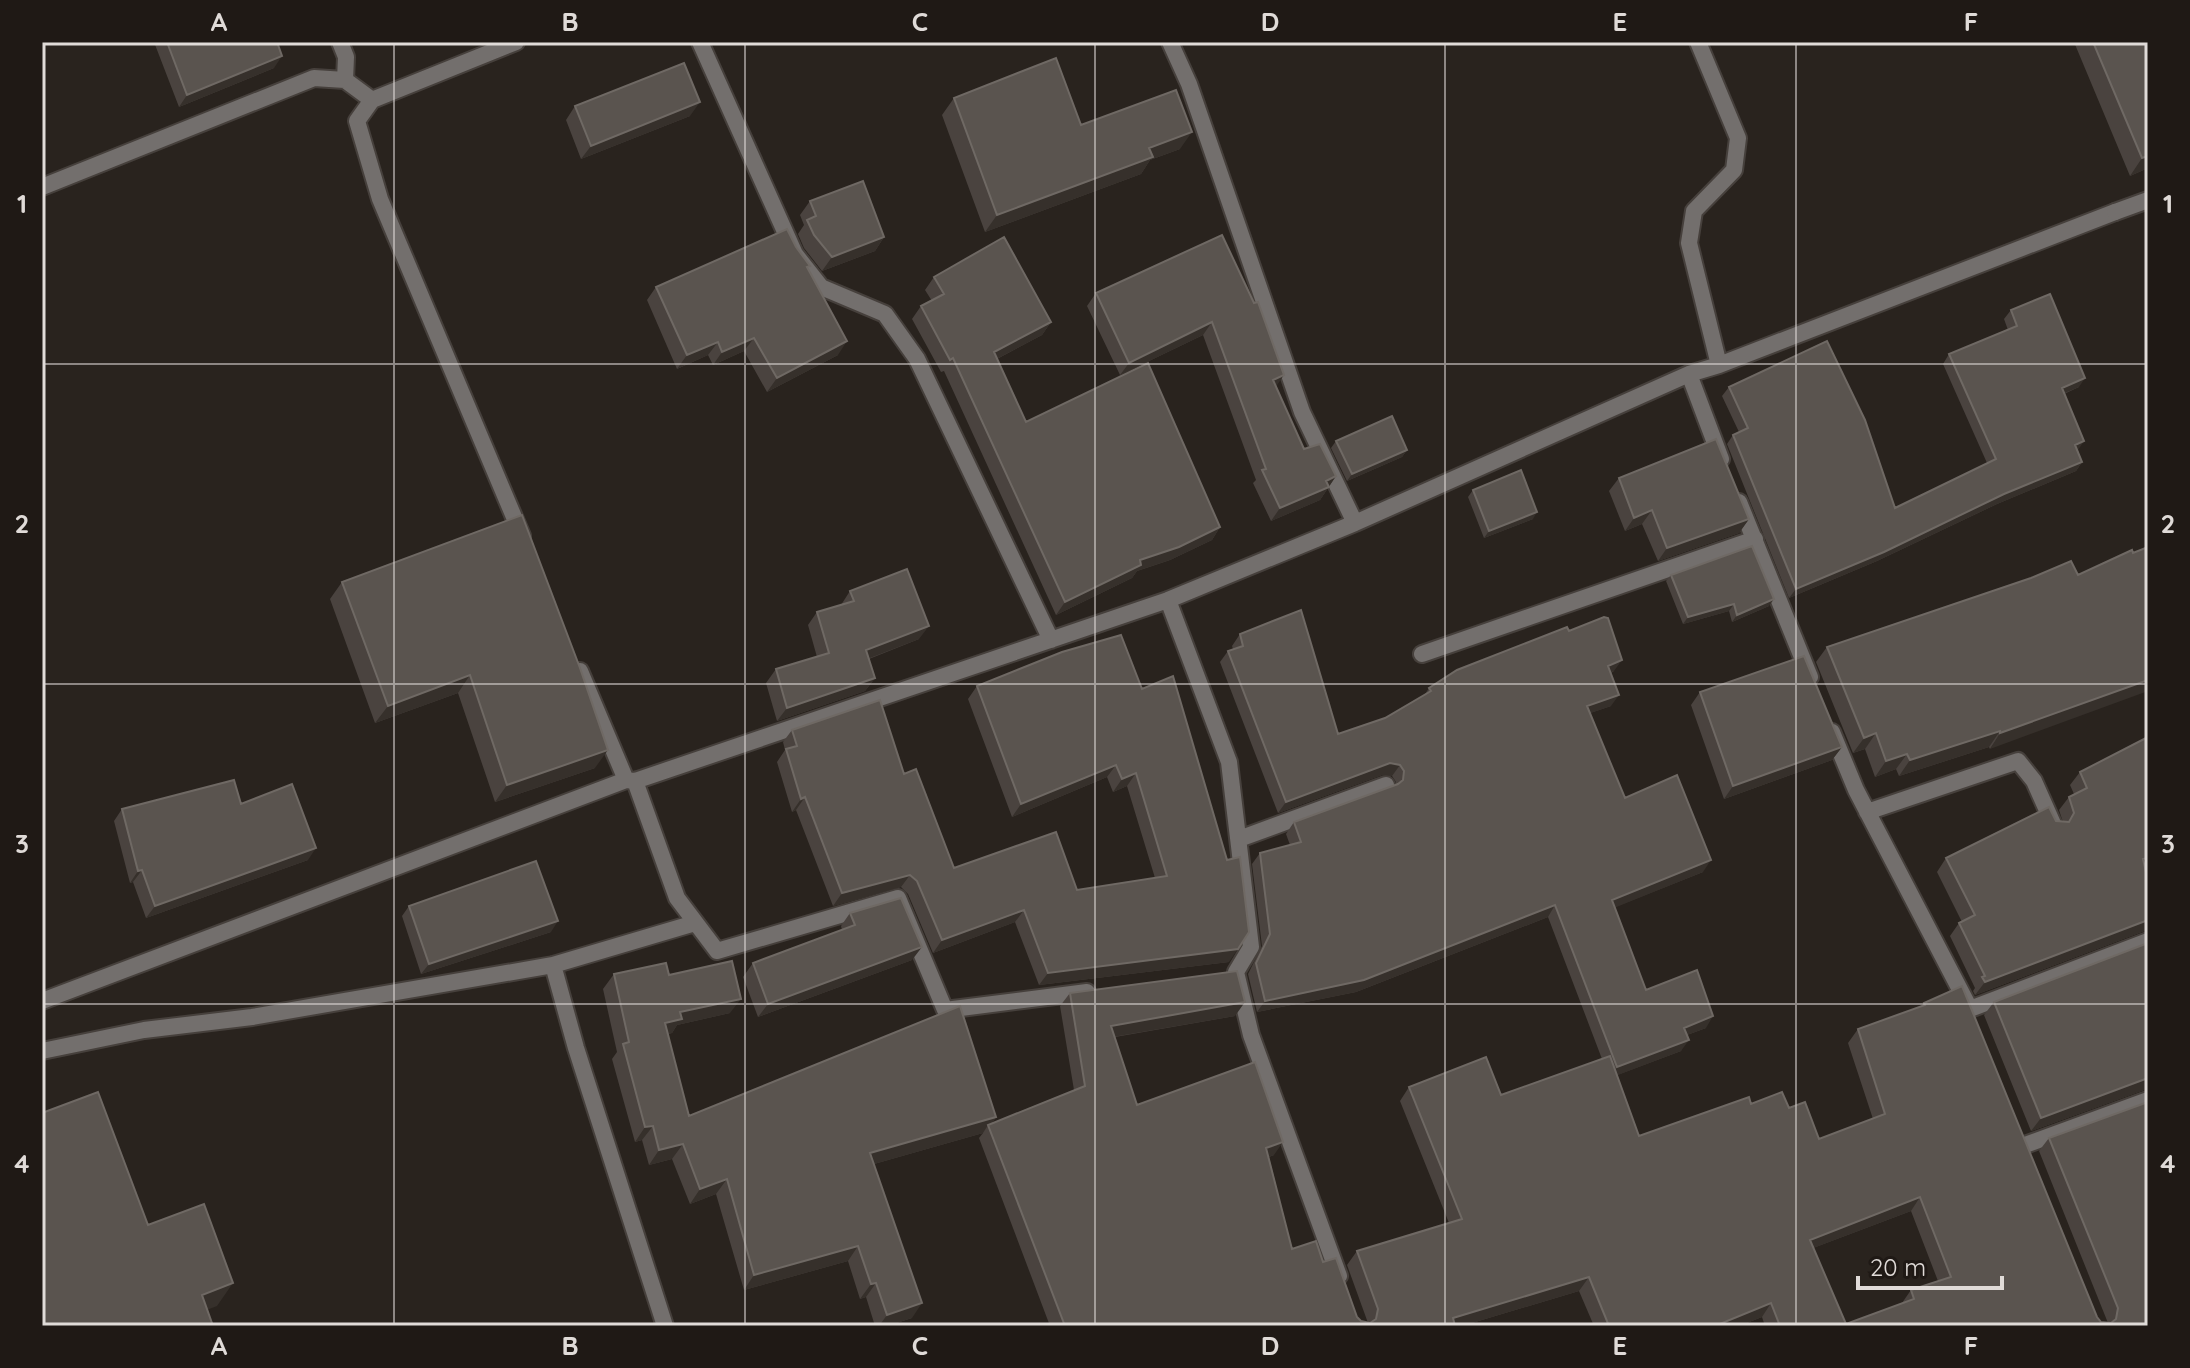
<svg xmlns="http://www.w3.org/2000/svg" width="2190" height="1368" font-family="Quicksand,sans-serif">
<rect width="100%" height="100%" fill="#29231e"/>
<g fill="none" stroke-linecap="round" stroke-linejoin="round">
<defs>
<path id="minor" d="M340 42 346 57 345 80
M700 42 795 254 821 287 885 314 917 359 1051 640
M1170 42 1189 84 1302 412 1355 523
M1698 42 1738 138 1734 170 1694 211 1689 243 1719 365
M372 100 357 121 380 199 522 536
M42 187 314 78 345 80 372 100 516 42
M1689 374 1721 459
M1739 502 1810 677
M1168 600 1229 762 1251 947 1236 972 1251 1035 1339 1276
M1422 654 1755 539
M580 671 626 780
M1832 732 1856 790 1968 1005
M635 781 677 898 717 951 898 898 945 1010 1087 992
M1867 812 2018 761 2034 781 2054 826
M1239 839 1386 785
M553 965 576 1048 665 1326
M42 1001 626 780 635 781 1168 600 1355 523 1689 374 1719 365 2115 212
M1970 1009 2148 941
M42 1051 144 1030 252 1017 553 965 695 923
M2025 1145 2148 1100"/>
<path id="tertiary" d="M2115 212 2148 200"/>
</defs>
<use href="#minor" stroke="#46403c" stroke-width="20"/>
<use href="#tertiary" stroke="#46403c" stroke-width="20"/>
<use href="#minor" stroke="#736f6d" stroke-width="16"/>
<use href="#tertiary" stroke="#736f6d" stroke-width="16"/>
</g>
<path fill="#4a433f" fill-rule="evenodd" d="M154 42H277L274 68 179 107Z
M2074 42H2148V168L2130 176Z
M954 98 1081 125 1180 149 1150 160 1141 174 985 232 942 115Z
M575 106 690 116 581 159 566 120Z
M810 201 884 237 875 251 822 271 804 248 798 234 804 225 800 215Z
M1222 235 1276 387 1304 449 1336 476 1320 500 1271 521 1253 483 1256 480 1203 335 1120 375 1087 306 1096 293Z
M796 247 808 269 838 355 767 392 744 351 713 365 708 355 677 369 647 300 656 287Z
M934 277 1051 322 1042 335 997 359 1026 422 1220 527 1212 540 1170 560 1137 571 1132 578 1056 615 944 371 941 372 912 319 921 306 932 301 925 290Z
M2011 310 2079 387 2064 394 2078 451 2082 462 2076 471 1997 504 1877 561 1789 598 1727 444 1733 435 1739 432 1722 396 1729 387 1895 508 1987 463 1943 364 1949 354 2008 330 2004 319Z
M1336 441 1407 450 1402 457 1347 481 1331 448Z
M1619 478 1749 519 1739 533 1658 561 1642 524 1625 531 1609 491Z
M1473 490 1533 519 1484 538 1468 497Z
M2132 550 1990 749 1989 747 1899 776 1896 769 1875 777 1865 749 1853 753 1816 662 1827 647 2078 575Z
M1671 575 1769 606 1732 622 1729 611 1683 624 1666 581Z
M342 582 595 768 495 802 458 693 375 723 330 599Z
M850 591 919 639 869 659 875 678 865 691 777 721 766 683 776 669 817 657 808 625 817 612 841 605Z
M1569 631 1614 671 1611 673V706L1590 713 1625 798 1703 872 1615 907 1646 990 1706 1028 1687 1035 1681 1051 1617 1075 1639 1136 1751 1104 1789 1108 1819 1139 1873 1119 1848 1043 1858 1029 1921 1007 1924 1003 2097 1317 2101 1322 2108 1323 2039 1151 2049 1138 2148 1326H1765L1762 1317 1739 1326H1594L1579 1291 1462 1326H1050L979 1138 983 1133 874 1164 912 1318 887 1326H875L866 1297 860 1299 848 1261 744 1290 716 1194 690 1204 672 1159 649 1165 642 1140 635 1142 612 1059 617 1052 603 989 614 974 669 975 730 1013 677 1025 672 1033 668 1034 689 1116 996 1117 992 1123 1074 1090 1060 1006 1070 993 1235 1016 1115 1037 1137 1105 1274 1155 1269 1157 1292 1249 1323 1262 1357 1317 1361 1321 1368 1323 1347 1265 1357 1251 1449 1223 1400 1101 1409 1087 1501 1095 1602 1059 1548 917 1356 992 1257 1012 1248 974 1262 946 1252 864 1260 853 1290 845 1286 834 1294 822 1396 785V782L1392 776 1382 775 1278 813 1220 662 1228 651 1233 649 1232 646 1240 634 1338 734 1385 718 1424 696 1429 688ZM1911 1211 1938 1281 1911 1290 1902 1303 1846 1324 1813 1248Z
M1121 635 1229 962 1039 985 1015 922 933 953 908 894 901 887 833 906 796 810 792 812 777 762 785 750 783 742 792 730 904 774 954 868 1077 890 1155 878 1127 786 1113 792 1107 777 1012 817 968 699 977 686Z
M1700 692 1842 747 1832 760 1724 799 1691 705Z
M2148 737V869L2145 870 2147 930 1975 995 1973 991 1975 988 1950 936 1959 923 1962 922 1937 872 1946 858 2056 821 2063 822 2059 810 2069 797 2074 794 2070 785 2080 772Z
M241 804 308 860 146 918 133 882 130 883 114 821 122 809Z
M409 906 551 932 421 974 402 916Z
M850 913 912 960 758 1017 743 977 753 963 842 930 841 926Z
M1994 1002 2144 1090 2031 1131 1984 1015Z"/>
<path fill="#36302b" d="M282 56 274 68 179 107 187 95Z
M700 102 690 116 581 159 591 146Z
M1192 132 1180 149 1150 160 1141 174 985 232 997 215 1149 148Z
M2148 156V168L2130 176 2142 158Z
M884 237 875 251 822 271 832 257Z
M1051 322 1042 335 985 365 994 352Z
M1212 322 1203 335 1120 375 1129 363Z
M754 338 744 351 713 365 722 352Z
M847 341 838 355 767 392 777 378Z
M718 342 708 355 677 369 687 355Z
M1284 375 1275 388 1273 380Z
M2085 378 2079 387 2055 397 2062 388Z
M2084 441 2078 450 2075 445Z
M1407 450 1402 457 1347 481 1352 474Z
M2082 462 2076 471 1997 504 1877 561 1789 598 1796 589 2004 494Z
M1336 476 1320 500 1271 521 1280 508 1326 481Z
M1652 510 1642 524 1625 531 1634 518Z
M1537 512 1533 519 1484 538 1489 531Z
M1749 519 1739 533 1658 561 1667 548Z
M1220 527 1212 540 1170 560 1137 571 1132 578 1056 615 1065 602 1140 560Z
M1774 599 1769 606 1732 622 1737 615Z
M1734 604 1729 611 1683 624 1688 617Z
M929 626 919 639 857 663 866 650Z
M1622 660 1614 671 1600 677 1608 666Z
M470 675 458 693 375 723 388 706Z
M875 678 865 691 777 721 787 708Z
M2148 680V691L1990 749 2000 733Z
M1619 695 1611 706 1579 717 1587 706Z
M2000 731 1989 747 1899 776 1910 760Z
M1876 733 1865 749 1853 753 1864 738Z
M1842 747 1832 760 1724 799 1733 786Z
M608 750 595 768 495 802 507 785Z
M1907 754 1896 769 1875 777 1886 761Z
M1390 763 1400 765 1392 776 1382 775 1278 813 1286 802Z
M1116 765 1107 777 1012 817 1021 804Z
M1136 773 1127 786 1113 792 1122 779Z
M805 797 796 810 792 812 801 799Z
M316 848 308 860 146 918 155 906Z
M2148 858V869L2133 873 2143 859Z
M1711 860 1703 872 1604 912 1612 900Z
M142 870 133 882 130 883 138 871Z
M910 875 901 887 833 906 842 893Z
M1555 905 1548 917 1356 992 1257 1012 1265 1001Z
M1024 910 1015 922 933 953 942 940Z
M2148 920 2147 930 1975 995 1985 982Z
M558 921 551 932 421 974 429 964Z
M922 947 912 960 758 1017 768 1004Z
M1238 949 1229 962 1039 985 1048 973Z
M741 999 730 1013 677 1025 672 1033 654 1037 665 1023 680 1012Z
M1245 1002 1235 1016 1101 1039 1111 1026Z
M1713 1016 1706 1028 1676 1039 1684 1028Z
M1689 1040 1681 1051 1610 1078 1617 1067Z
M2148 1078V1090H2144L2031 1131 2041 1118Z
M996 1117 989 1128 988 1125 983 1133 860 1168 870 1153Z
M653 1126 642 1140 635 1142 645 1127Z
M1283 1142 1274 1155 1257 1161 1266 1148Z
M683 1144 672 1159 649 1165 659 1150Z
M727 1179 716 1194 690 1204 700 1189Z
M1920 1197 1911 1211 1800 1253 1810 1240Z
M858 1246 848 1261 744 1290 754 1275Z
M1589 1277 1579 1291 1462 1326H1447L1453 1318Z
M233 1283 217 1306 186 1318 202 1295Z
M876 1283 866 1297 860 1299 871 1284Z
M922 1303 912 1318 887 1326H879L887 1315Z
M1771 1303 1762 1317 1739 1326H1715Z"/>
<path fill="#5a544f" stroke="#6f6964" stroke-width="2" fill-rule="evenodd" d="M167 42H277L282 56 187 95Z
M2093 42H2148V156L2142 158Z
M1056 58 1081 125 1176 90 1192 132 1149 148 1153 157 997 215 954 98Z
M684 63 700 102 591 146 575 106Z
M863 181 884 237 832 257 814 235 807 220 816 216 810 201Z
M787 229 796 247 810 266 807 267 847 341 777 378 754 338 722 352 718 342 687 355 656 287Z
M1222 235 1254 303 1258 302 1284 375 1273 380 1304 449 1320 444 1336 476 1326 481 1329 487 1280 508 1262 470 1266 469 1212 322 1129 363 1096 293Z
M1004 237 1051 322 994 352 1026 422 1148 363 1220 527 1179 547 1140 560 1141 565 1065 602 953 358 950 360 921 306 944 294 934 277Z
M2050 294 2085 378 2062 388 2084 441 2075 445 2082 462 2004 494 1884 552 1796 589 1733 435 1748 428 1729 387 1827 341 1865 420 1895 508 1996 459 1949 354 2017 326 2011 310Z
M1392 416 1407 450 1352 474 1336 441Z
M1716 439 1749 519 1667 548 1652 510 1634 518 1619 478Z
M1521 470 1537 512 1489 531 1473 490Z
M522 515 580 668 608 750 507 785 470 675 388 706 342 582Z
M1752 546 1774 599 1737 615 1734 604 1688 617 1671 575Z
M2148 547V630L2147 631 2148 633V680L2000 733V731L1910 760 1907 754 1886 761 1876 733 1864 738 1827 647 2031 578 2071 561 2078 575 2132 550 2133 553Z
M907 569 929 626 866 650 875 678 787 708 776 669 829 653 817 612 854 601 850 591Z
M1301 610 1338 734 1385 718 1431 691 1429 688 1457 670 1567 627 1569 631 1604 617 1608 618 1622 660 1608 666 1619 695 1587 706 1625 798 1677 775 1711 860 1612 900 1646 990 1697 970 1713 1016 1684 1028 1689 1040 1617 1067 1555 905 1364 980 1265 1001 1256 963 1270 934 1260 853 1301 842 1294 822 1398 784 1403 780 1404 771 1400 765 1390 763 1286 802 1228 651 1243 646 1240 634Z
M1121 635 1142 689 1173 676 1227 860 1240 857 1249 932 1238 949 1048 973 1024 910 942 940 917 881 910 875 842 893 805 797 801 799 786 749 797 746 792 730 880 700 904 774 916 769 954 868 1056 832 1077 890 1167 876 1136 773 1122 779 1116 765 1021 804 977 686 1062 652Z
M1804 656 1842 747 1733 786 1700 692Z
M2148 737V858L2143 859 2148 881V920L1985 982 1982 977 1985 976 1959 923 1975 915 1946 858 2049 807 2056 821 2069 822 2074 813 2069 797 2087 788 2080 772Z
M234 780 241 804 292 784 316 848 155 906 142 870 138 871 122 809Z
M536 861 558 921 429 964 409 906Z
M901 898 922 947 768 1004 753 963 855 925 850 913Z
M2148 943V1078L2041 1118 1994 1002Z
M732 961 741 999 680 1012 682 1019 665 1023 689 1116 960 1006 996 1117 870 1153 922 1303 887 1315 876 1283 871 1284 858 1246 754 1275 727 1179 700 1189 683 1144 659 1150 653 1126 645 1127 623 1044 629 1042 614 974 666 963 669 975Z
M1237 971 1245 1002 1111 1026 1137 1105 1255 1062 1283 1142 1266 1148 1292 1249 1316 1241 1323 1262 1336 1258 1357 1317 1361 1321 1370 1323 1376 1319 1378 1309 1357 1251 1462 1219 1409 1087 1486 1057 1501 1095 1610 1056 1639 1136 1749 1097 1751 1104 1782 1092 1789 1108 1805 1102 1819 1139 1885 1114 1858 1029 1925 1005 1924 1003 1962 986 2097 1317 2101 1322 2111 1323 2116 1319 2118 1308 2049 1138 2148 1102V1326H1780L1771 1303 1715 1326H1609L1589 1277 1453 1318 1455 1326H1065L988 1125 1085 1086 1070 993ZM1920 1197 1951 1277 1911 1290 1914 1299 1846 1324 1810 1240Z
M98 1092 148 1225 204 1204 233 1283 202 1295 213 1326H42V1113Z"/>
<path fill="none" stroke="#e0dbd8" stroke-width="2" stroke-opacity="0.55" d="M394 42V1326M745 42V1326M1095 42V1326M1445 42V1326M1796 42V1326M42 364H2148M42 684H2148M42 1004H2148"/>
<rect width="2190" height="1368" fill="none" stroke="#1f1915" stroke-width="88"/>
<path d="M1858 1276v12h144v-12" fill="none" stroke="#e0dbd8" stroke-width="4"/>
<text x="1870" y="1276" font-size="24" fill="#e0dbd8" stroke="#1f1915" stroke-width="6" paint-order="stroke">20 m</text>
<rect x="44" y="44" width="2102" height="1280" fill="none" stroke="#e0dbd8" stroke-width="3"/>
<g font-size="26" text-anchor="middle" font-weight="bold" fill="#e0dbd8">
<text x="219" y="31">A</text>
<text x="570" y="31">B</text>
<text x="920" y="31">C</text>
<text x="1270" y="31">D</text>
<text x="1620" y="31">E</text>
<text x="1971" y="31">F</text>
<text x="22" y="213">1</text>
<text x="2168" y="213">1</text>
<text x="22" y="533">2</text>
<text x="2168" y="533">2</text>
<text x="22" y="853">3</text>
<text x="2168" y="853">3</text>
<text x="22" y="1173">4</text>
<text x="2168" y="1173">4</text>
<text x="219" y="1355">A</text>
<text x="570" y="1355">B</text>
<text x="920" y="1355">C</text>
<text x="1270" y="1355">D</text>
<text x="1620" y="1355">E</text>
<text x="1971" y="1355">F</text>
</g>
</svg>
